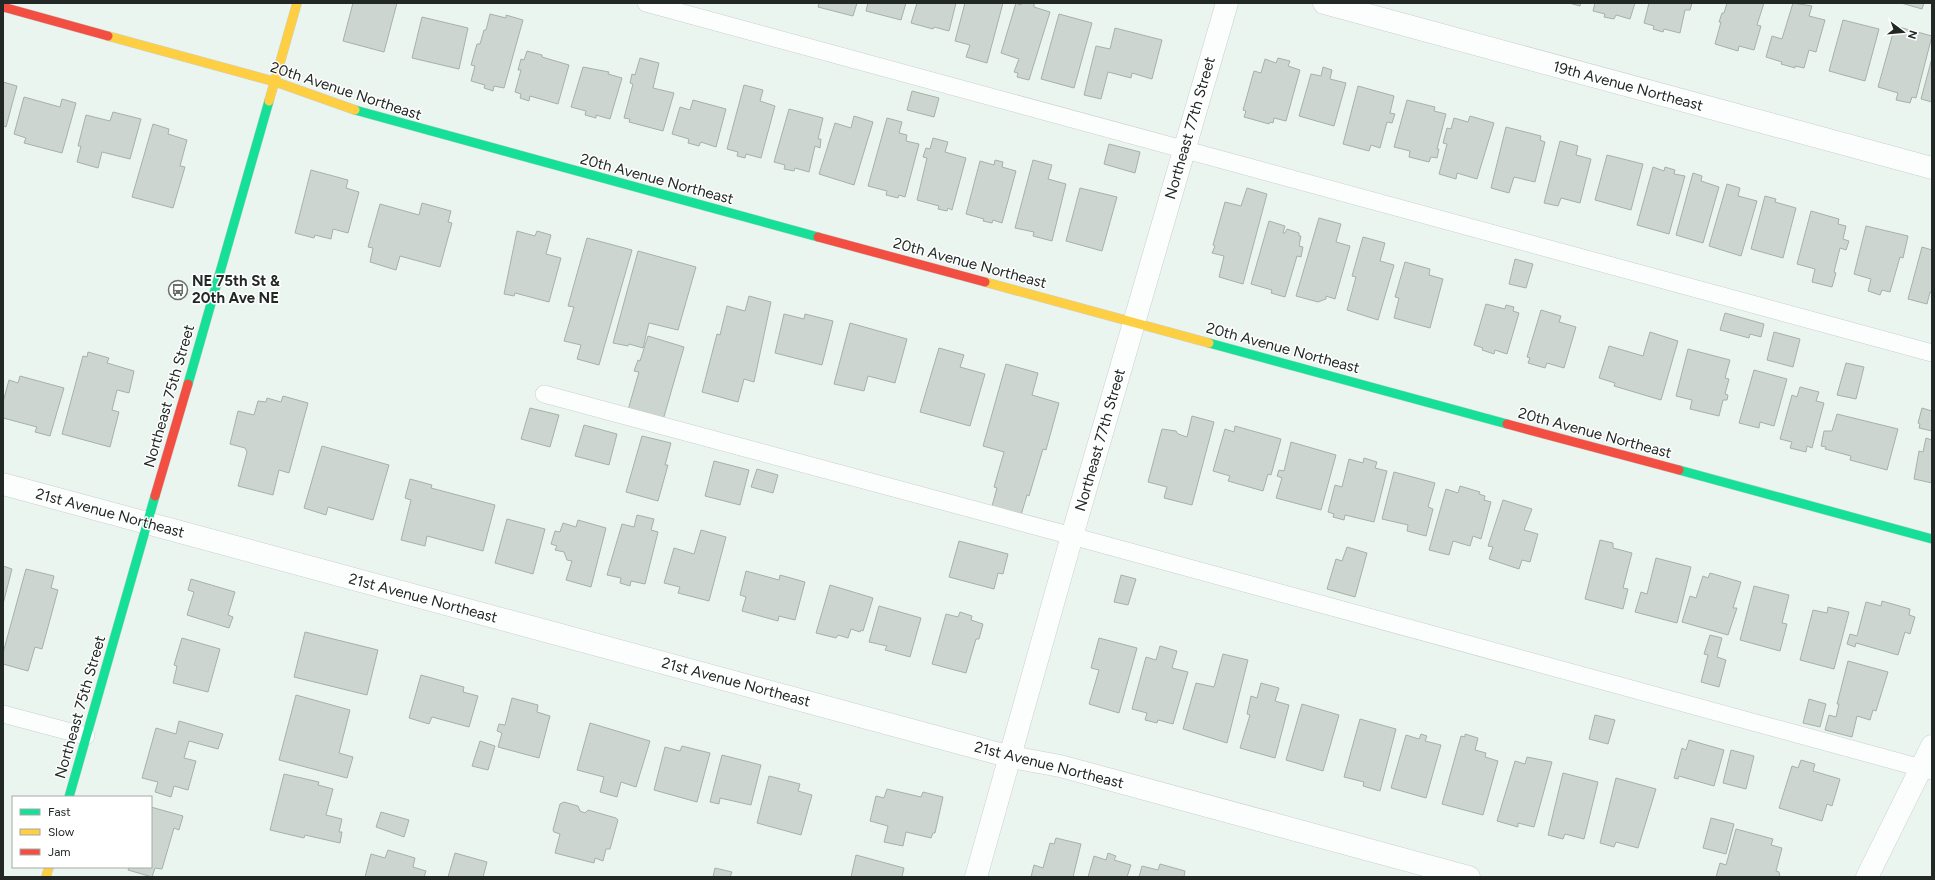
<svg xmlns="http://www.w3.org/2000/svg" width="1935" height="880" font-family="Figtree,sans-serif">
<rect width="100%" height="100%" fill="#ebf5f0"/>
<path fill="#cdd5d1" stroke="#a8b0ac" d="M353 3H397L384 52 343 41Z
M819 3H857L853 16 818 7Z
M868 3H906L901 20 866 11Z
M917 3H956L949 31 934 27 933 29 911 23Z
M965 3H1003L987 63 966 57 970 45 955 41Z
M1016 3 1021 5 1022 3H1031L1034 4V7L1050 12 1029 80 1017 77 1018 73 1014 72 1019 59 1001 53Z
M1569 3H1581L1580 6Z
M1595 3H1635L1630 19 1616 15 1614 19 1604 17 1605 14 1593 11Z
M1649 3H1692L1690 10H1685L1680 33 1664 29 1663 32 1653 29 1654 26 1644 23Z
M1727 3H1764L1757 25 1761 26 1754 50 1739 46 1738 51 1715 44 1721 22H1719L1722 13H1724Z
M1793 3 1812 6 1809 16 1825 20 1816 52 1809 50 1804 68 1795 66V68L1781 64 1782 62 1766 57 1772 36 1782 39Z
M1901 3H1924L1922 9Z
M490 14 506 18V15L523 20 504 88 494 86 493 91 484 88 485 85 471 81 475 66 471 65 477 44H480L484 30H486Z
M1059 14 1092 23 1074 88 1041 79Z
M422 17 468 28 459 69 412 58Z
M1843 20 1879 29 1865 81 1829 71Z
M1895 26 1932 36 1916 98 1912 97 1910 103 1896 100 1898 93 1878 87Z
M1115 28 1162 40 1152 79 1132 73 1131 78 1108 72 1101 99 1084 95 1096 46 1110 49Z
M527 51 542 55V57L569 65 558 104 530 96 529 101 520 98 521 94 515 92 521 70H518L521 59 524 60Z
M640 58 659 63 653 88 674 93 663 131 629 122 630 119 624 118 633 84 630 83 632 74 635 75Z
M1278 58 1290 61 1288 66 1300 70 1286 121 1274 118 1273 123 1270 122 1269 124 1244 117 1246 111 1243 110 1254 71 1261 73 1265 59 1276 63Z
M1932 58V102L1921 99Z
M583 67 609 72 608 74 622 78 610 119 596 115V118L585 115 586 111 571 107Z
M1323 67 1332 70 1330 79 1346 83 1334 126 1299 116 1311 74 1321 76Z
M3 82 17 86 6 127 3 126Z
M744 85 763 90 760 101 775 106 761 158 746 154 745 158 737 156 738 152 727 149Z
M1358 86 1394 96 1390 113 1395 114 1392 123 1387 122 1380 148 1371 145 1369 151 1343 144Z
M912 91 939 98 934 117 907 110Z
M24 97 60 107 62 99 76 103 62 153 24 143 26 138 14 134Z
M693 100 726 109 716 147 701 142 699 146 688 143 689 139 672 134 680 107 690 110Z
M1407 100 1435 107 1434 111 1446 114 1437 149H1439L1437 158 1431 157 1429 162 1409 157 1410 151 1394 147Z
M789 109 823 118 818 139H821L820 148 815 146 809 172 795 168 794 171 784 169 785 165 774 162Z
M113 112 141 119 130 159 102 152 98 168 77 162 81 146H78L86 115 110 121Z
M854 116 873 122 854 185 819 174 835 123 851 128Z
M1470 116 1494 123 1477 179 1457 173 1456 179 1439 174 1447 144 1443 143 1447 128 1451 129 1454 118 1468 122Z
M887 118 902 122 899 133 907 135 906 141 919 144 905 197 899 195 898 198 886 195 887 191 868 186Z
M153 124 169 129 168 134 187 140 180 166 185 167 173 208 132 197Z
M1506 127 1541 136 1540 140 1545 142 1535 182 1514 177 1509 193 1491 188Z
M933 138 948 142 945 152 966 158 952 210 948 208 947 211 938 209 939 206 917 200 927 158 923 157 926 148 930 149Z
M1560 141 1578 146 1576 155 1591 159 1580 203 1561 198 1558 206 1544 203Z
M1109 144 1140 152 1135 173 1104 164Z
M1607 155 1643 164 1631 210 1595 200Z
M995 160 1003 162 1002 167 1016 171 1002 223 993 220 992 223 983 221 984 219 966 214 980 161 994 165Z
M1033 160 1052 165 1048 179 1066 184 1052 241 1033 236 1034 232 1015 228Z
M1653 167 1664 171 1665 167 1675 170 1674 174 1685 176 1669 234 1637 225Z
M311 170 348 180 346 188 359 192 348 233 333 229 331 239 315 235 314 238 295 233Z
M1693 173 1702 176 1701 181 1719 187 1703 243 1676 235Z
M1727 184 1740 188 1738 196 1757 201 1741 256 1709 246Z
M1080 188 1117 197 1102 251 1066 241Z
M1247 188 1267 194 1243 284 1219 277 1224 256 1212 253 1215 246 1213 245 1225 202 1241 206Z
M1765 196 1776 199 1775 202 1796 208 1783 258 1751 249Z
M422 203 451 211 448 222 452 223 440 267 400 256 396 270 370 262 373 248 368 247 380 204 419 215Z
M1811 211 1839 219 1838 224 1846 226 1843 239 1849 241 1846 250 1840 248 1834 272 1836 273 1832 287 1812 282 1815 269 1797 264Z
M1319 218 1341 224 1336 242 1350 246 1335 299 1326 296V299L1318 302 1296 296Z
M1269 221 1285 226 1283 233H1285L1287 229 1299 233V236H1301L1299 246 1303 247 1301 257 1297 256 1285 297 1271 293 1272 290 1251 284Z
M1866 226 1908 236 1903 258 1900 257 1890 292 1882 290 1880 295 1868 291 1871 279 1854 274Z
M517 231 535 236 537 231 551 235 546 254 561 258 549 302 515 293 514 296 504 294Z
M1363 237 1385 243 1380 261 1394 265 1378 320 1347 310 1356 277 1352 276Z
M587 238 632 250 599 365 577 359 581 345 564 341 574 307 568 306Z
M1922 247 1932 250V293L1930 292 1927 304 1908 299Z
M638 251 696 267 678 330 649 323 643 348 629 344 628 346 613 343Z
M1515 259 1533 264 1526 288 1509 284Z
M1405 262 1430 269 1429 275 1443 279 1430 328 1394 318 1399 298 1395 297Z
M749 296 771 302 754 382 744 379 738 402 702 392 717 334 720 335 727 306 745 311Z
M1486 304 1505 309 1506 305 1514 307 1513 311 1519 313 1507 354 1495 350 1494 354 1482 350 1483 348 1474 345Z
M1541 310 1561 316 1559 322 1576 327 1564 368 1547 363 1545 368 1528 363 1530 358 1527 357Z
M1725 313 1764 324 1761 337 1750 334 1749 338 1720 330Z
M784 314 804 319 805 314 833 321 822 365 775 353Z
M850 323 907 339 895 383 868 376 864 391 834 384Z
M1650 332 1678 341 1661 400 1614 386 1615 383 1599 378 1609 346 1643 356Z
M1774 332 1800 339 1793 367 1767 360Z
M648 336 684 347 663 420 628 410 639 372 634 371 638 360 640 361Z
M939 348 964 355 960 367 985 374 970 426 920 412Z
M1688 349 1730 360 1725 378 1729 379 1725 394 1728 395 1727 400H1723L1719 416 1690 409 1692 400 1676 396Z
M88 352 109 358 107 363 134 371 129 393 117 390 112 410 119 412 110 447 62 434 83 356 87 357Z
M1846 363 1864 367 1856 399 1837 395Z
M1006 364 1038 373 1032 395 1059 403 1046 450 1043 449 1029 496 1027 495 1021 515 992 506 997 488 994 487 1004 452 983 446Z
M1754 370 1787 379 1774 426 1760 422 1759 428 1739 423Z
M20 376 64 388 50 436 35 432 37 427 3 418V402L9 380 18 383Z
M1800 387 1819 392 1816 401 1824 403 1812 448 1807 446 1806 452 1790 448 1792 442 1780 439 1792 395 1797 397Z
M283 396 308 403 289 473 279 470 273 495 238 486 247 452 245 448 230 444 238 411 254 415 258 401 266 402 267 398 281 402Z
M530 408 559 415 550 447 521 439Z
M1922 408 1932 411V431L1919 428 1920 424 1918 423Z
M1837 414 1898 429 1887 470 1850 460 1851 456 1825 449 1826 447 1821 446 1824 431H1832Z
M1192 416 1214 422 1192 505 1164 498 1167 487 1148 482 1162 429 1176 431 1178 434 1187 437Z
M584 425 617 434 609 465 575 456Z
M1235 426 1281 439 1271 475 1268 474 1263 491 1228 481 1230 476 1213 471 1225 429 1234 432Z
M642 436 671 443 665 465H668L658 501 626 492Z
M1926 438 1932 440V483L1914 479 1919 451 1923 452Z
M1291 442 1336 455 1321 510 1276 498 1282 478 1277 476 1279 470 1284 471Z
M322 446 389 465 373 520 328 507 326 515 304 508Z
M1364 458 1377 462 1375 468 1387 471 1374 522 1345 515 1344 520 1333 517 1334 514 1328 512 1335 485 1342 487 1349 459 1363 463Z
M714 461 749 470 740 505 705 496Z
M757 469 778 475 773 493 751 487Z
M1394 472 1435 483 1428 507 1433 509 1426 536 1407 531 1408 525 1382 519Z
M410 479 432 485 431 488 495 505 483 551 427 536 425 546 401 540 411 500 405 498Z
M1460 486 1480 492 1479 494 1485 496 1484 500 1491 502 1481 539 1473 536 1470 546 1453 541 1449 555 1429 550 1446 489 1458 493Z
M1503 500 1532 509 1524 530 1538 534 1530 562 1522 560 1519 569 1489 559 1493 547 1488 546Z
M637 515 654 519 651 530 658 532 645 584 631 581 630 586 620 583 621 578 607 575 622 524 634 527Z
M507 519 545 529 533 574 495 563Z
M578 520 606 528 591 587 566 580 572 561 567 560 564 552 555 550 557 546 551 544 555 531 560 532 563 523 576 527Z
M701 530 726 537 709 601 678 593 680 587 664 583 674 548 694 554Z
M1600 540 1613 543V548L1632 553 1623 588 1628 589 1623 609 1585 599Z
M959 541 1008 554 1003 574 998 573 994 589 949 577Z
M1347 547 1367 553 1355 597 1327 589 1336 559 1342 561Z
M1656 558 1691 567 1677 623 1635 612 1641 592 1647 594Z
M3 566 12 569 3 604Z
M26 569 54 576 51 588 58 590 42 649 35 647 28 671 3 664V653Z
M746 571 779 580 780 575 805 582 795 620 779 616 778 621 742 611 746 597 740 595Z
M1710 573 1741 582 1733 608H1737L1728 635 1682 622 1690 596 1696 598 1703 576 1708 578Z
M1121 575 1136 579 1128 605 1114 602Z
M191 579 235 592 228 615 233 617 229 628 187 615 194 592 188 590Z
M830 585 873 598 863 631 861 630 860 632 851 629 848 638 838 635 836 638 816 633Z
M1754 586 1789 595 1782 623 1787 624 1780 651 1740 640Z
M1882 601 1910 609 1909 615 1915 617 1910 634 1905 632 1898 655 1856 643 1855 647 1847 644 1850 634 1857 636 1866 602 1881 606Z
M879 606 921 618 910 657 885 650 887 646 869 642Z
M1828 607 1849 612 1834 669 1800 660 1813 610 1827 613Z
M960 612 972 616 971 620 983 624 979 639H976L966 673 932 664 946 614 958 617Z
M305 632 378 650 367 695 294 677Z
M1710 635 1722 638 1717 657 1726 660 1719 687 1701 682 1708 655 1704 654Z
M182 638 220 649 208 692 173 683 177 666 174 665Z
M1099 638 1137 648 1119 713 1089 704 1099 670 1091 668Z
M1160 646 1177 651 1172 668 1188 672 1173 724 1158 720 1157 723 1145 720 1147 713 1132 709 1146 657 1156 660Z
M1223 654 1248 660 1227 743 1183 729 1196 683 1214 687Z
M1848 661 1888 672 1876 711 1873 710 1870 720 1857 716 1852 737 1825 730 1829 715 1836 717 1839 704H1837Z
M421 675 464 687 463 692 478 696 469 727 432 717 429 724 409 718Z
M1261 683 1279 688 1275 701 1289 705 1275 758 1240 748 1250 715 1247 714 1251 696 1257 698Z
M296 695 350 710 339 753 353 757 347 778 279 760Z
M512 698 538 705 537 712 550 716 539 758 498 747 502 733 497 731 499 724 505 725Z
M1809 699 1826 704 1820 727 1803 723Z
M1302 704 1339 715 1323 771 1286 760Z
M1595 715 1615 720 1608 744 1589 739Z
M1360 719 1396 729 1380 791 1363 786 1364 782 1344 777Z
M179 721 223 734 218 749 189 741 184 758 196 761 188 790 174 786 171 797 155 792 158 782 142 778 156 728 176 734Z
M590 723 650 741 636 787 621 782 617 797 600 792 604 777 577 770Z
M1421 734 1427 736 1425 741 1441 745 1426 798 1391 788 1406 735 1419 739Z
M1465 734 1478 738 1475 750 1486 753 1485 757 1498 761 1483 815 1442 804 1461 736 1465 737Z
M1689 740 1724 750 1714 786 1679 776 1678 779 1674 778 1682 748 1686 750Z
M480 741 495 746 488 770 472 766Z
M682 746 710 753 697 802 654 790 665 747 680 751Z
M1731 750 1754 756 1746 789 1723 783Z
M722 755 761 765 751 805 720 798 719 804 710 802Z
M1527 757 1552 762 1534 827 1518 823V827L1497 821 1515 761 1525 764Z
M1801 760 1815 764 1813 771 1840 779 1832 806 1827 804 1822 821 1779 808 1792 766 1798 768Z
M1563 773 1598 782 1584 839 1565 834 1563 839 1548 835Z
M284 774 319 782 318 785 333 789 326 815 342 819 339 832H342L340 843 305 835 304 838 270 830Z
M769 776 800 784 798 791 812 795 801 835 757 823Z
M1616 778 1656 789 1638 848 1616 842 1614 847 1600 843Z
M887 789 921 797 923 792 943 797 935 833H933L931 838 906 832 903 846 884 842 888 826 870 821 876 796 884 798Z
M564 802 578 806 580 811 585 813 588 810 616 818 618 820 610 849H606L603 861 595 858 594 863 555 853 560 834 554 832 553 830 560 804Z
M151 807 183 816 179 830 174 828 162 869 155 868 152 877 128 870 129 867H151Z
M381 812 409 820 404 837 376 827Z
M1711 818 1734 824 1726 854 1703 848Z
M1736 829 1773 839 1771 845 1782 848 1776 871 1779 872 1780 877H1716L1720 863 1726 865Z
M1056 838 1081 844 1073 877H1031L1034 865 1043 868 1050 843 1054 844Z
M388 850 415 858 413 867 426 871 424 877H365L371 854 385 858Z
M455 853 487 862 483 877H448Z
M1108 853 1116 856 1114 860 1131 865 1127 877H1088L1094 856 1106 860Z
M856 855 904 868 902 877H851Z
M1160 864 1185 871 1184 877H1139L1142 866 1158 870Z
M715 868 732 872 730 877H713Z"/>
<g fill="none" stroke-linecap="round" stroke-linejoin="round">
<defs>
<path id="lane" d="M646 3 1932 353
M544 394 1072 536 1932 771
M3 714 86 736"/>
<path id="street" d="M1324 3 1932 168
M3 484 1011 757 1060 766 1469 877
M976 877 1072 536 1227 3
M1867 877 1932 746"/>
<path id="fast" d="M355 110 818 237
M1209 343 1507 424
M188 384 269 101
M1679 470 1932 539
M69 797 155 496"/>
<path id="slow" d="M108 36 276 82 355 110
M269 101 297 3
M985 282 1209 343
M46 877 49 867"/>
<path id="jam" d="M3 7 108 36
M818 237 985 282
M1507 424 1679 470
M155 496 188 384"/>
</defs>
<use href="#lane" stroke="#c8d0cc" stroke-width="18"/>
<use href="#street" stroke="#c8d0cc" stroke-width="23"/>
<use href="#fast" stroke="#c8d0cc" stroke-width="10"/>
<use href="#slow" stroke="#c8d0cc" stroke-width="10"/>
<use href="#jam" stroke="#c8d0cc" stroke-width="10"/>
<use href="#lane" stroke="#fcfefd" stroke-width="17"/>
<use href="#street" stroke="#fcfefd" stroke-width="22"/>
<use href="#fast" stroke="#16e098" stroke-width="9"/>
<use href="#slow" stroke="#ffcf43" stroke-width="9"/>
<use href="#jam" stroke="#f24e42" stroke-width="9"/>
</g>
<defs>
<symbol id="bus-ring" viewBox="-11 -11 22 22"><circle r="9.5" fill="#fff" stroke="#68706c" stroke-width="1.5"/><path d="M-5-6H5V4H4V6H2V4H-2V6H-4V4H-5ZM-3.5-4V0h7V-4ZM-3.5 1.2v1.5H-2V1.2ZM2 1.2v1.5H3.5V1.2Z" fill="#68706c"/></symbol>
</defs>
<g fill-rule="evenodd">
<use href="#bus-ring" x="167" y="279" width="22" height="22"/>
</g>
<g text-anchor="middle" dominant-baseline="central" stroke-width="3" stroke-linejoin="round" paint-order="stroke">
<g font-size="15" fill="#212825" stroke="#fff">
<text transform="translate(1628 86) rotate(15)">19th Avenue Northeast</text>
<text transform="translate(346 91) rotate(18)">20th Avenue Northeast</text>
<text transform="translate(1190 128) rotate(-74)">Northeast 77th Street</text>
<text transform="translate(657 179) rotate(15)">20th Avenue Northeast</text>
<text transform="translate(970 263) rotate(15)">20th Avenue Northeast</text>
<text transform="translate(1283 348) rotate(15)">20th Avenue Northeast</text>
<text transform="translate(169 396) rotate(-74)">Northeast 75th Street</text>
<text transform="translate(1595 433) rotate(15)">20th Avenue Northeast</text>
<text transform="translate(1100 440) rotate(-74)">Northeast 77th Street</text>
<text transform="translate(110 513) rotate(15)">21st Avenue Northeast</text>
<text transform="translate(423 598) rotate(15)">21st Avenue Northeast</text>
<text transform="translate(736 682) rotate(15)">21st Avenue Northeast</text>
<text transform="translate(80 707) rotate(-74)">Northeast 75th Street</text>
<text transform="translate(1049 765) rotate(14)">21st Avenue Northeast</text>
</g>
<g font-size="15" font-weight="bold" fill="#212825" stroke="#fff" text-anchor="start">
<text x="192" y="281">NE 75th St &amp;<tspan x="192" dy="17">20th Ave NE</tspan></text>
</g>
</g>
<rect width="1935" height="880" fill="none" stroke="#212825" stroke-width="8"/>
<rect x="12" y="796" width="140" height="72" fill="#ffffff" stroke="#a6a9a8"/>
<rect x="20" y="809" width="20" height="6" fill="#16e098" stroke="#a6a9a8"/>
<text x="48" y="816" font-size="12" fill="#212825">Fast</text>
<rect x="20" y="829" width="20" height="6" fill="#ffcf43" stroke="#a6a9a8"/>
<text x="48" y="836" font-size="12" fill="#212825">Slow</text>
<rect x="20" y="849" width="20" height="6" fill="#f24e42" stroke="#a6a9a8"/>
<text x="48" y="856" font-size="12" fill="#212825">Jam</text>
<g transform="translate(1903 32) rotate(106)" stroke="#ffffff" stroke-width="3" paint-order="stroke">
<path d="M0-3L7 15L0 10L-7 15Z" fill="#212825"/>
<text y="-6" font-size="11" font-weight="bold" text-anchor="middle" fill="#212825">N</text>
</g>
</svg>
